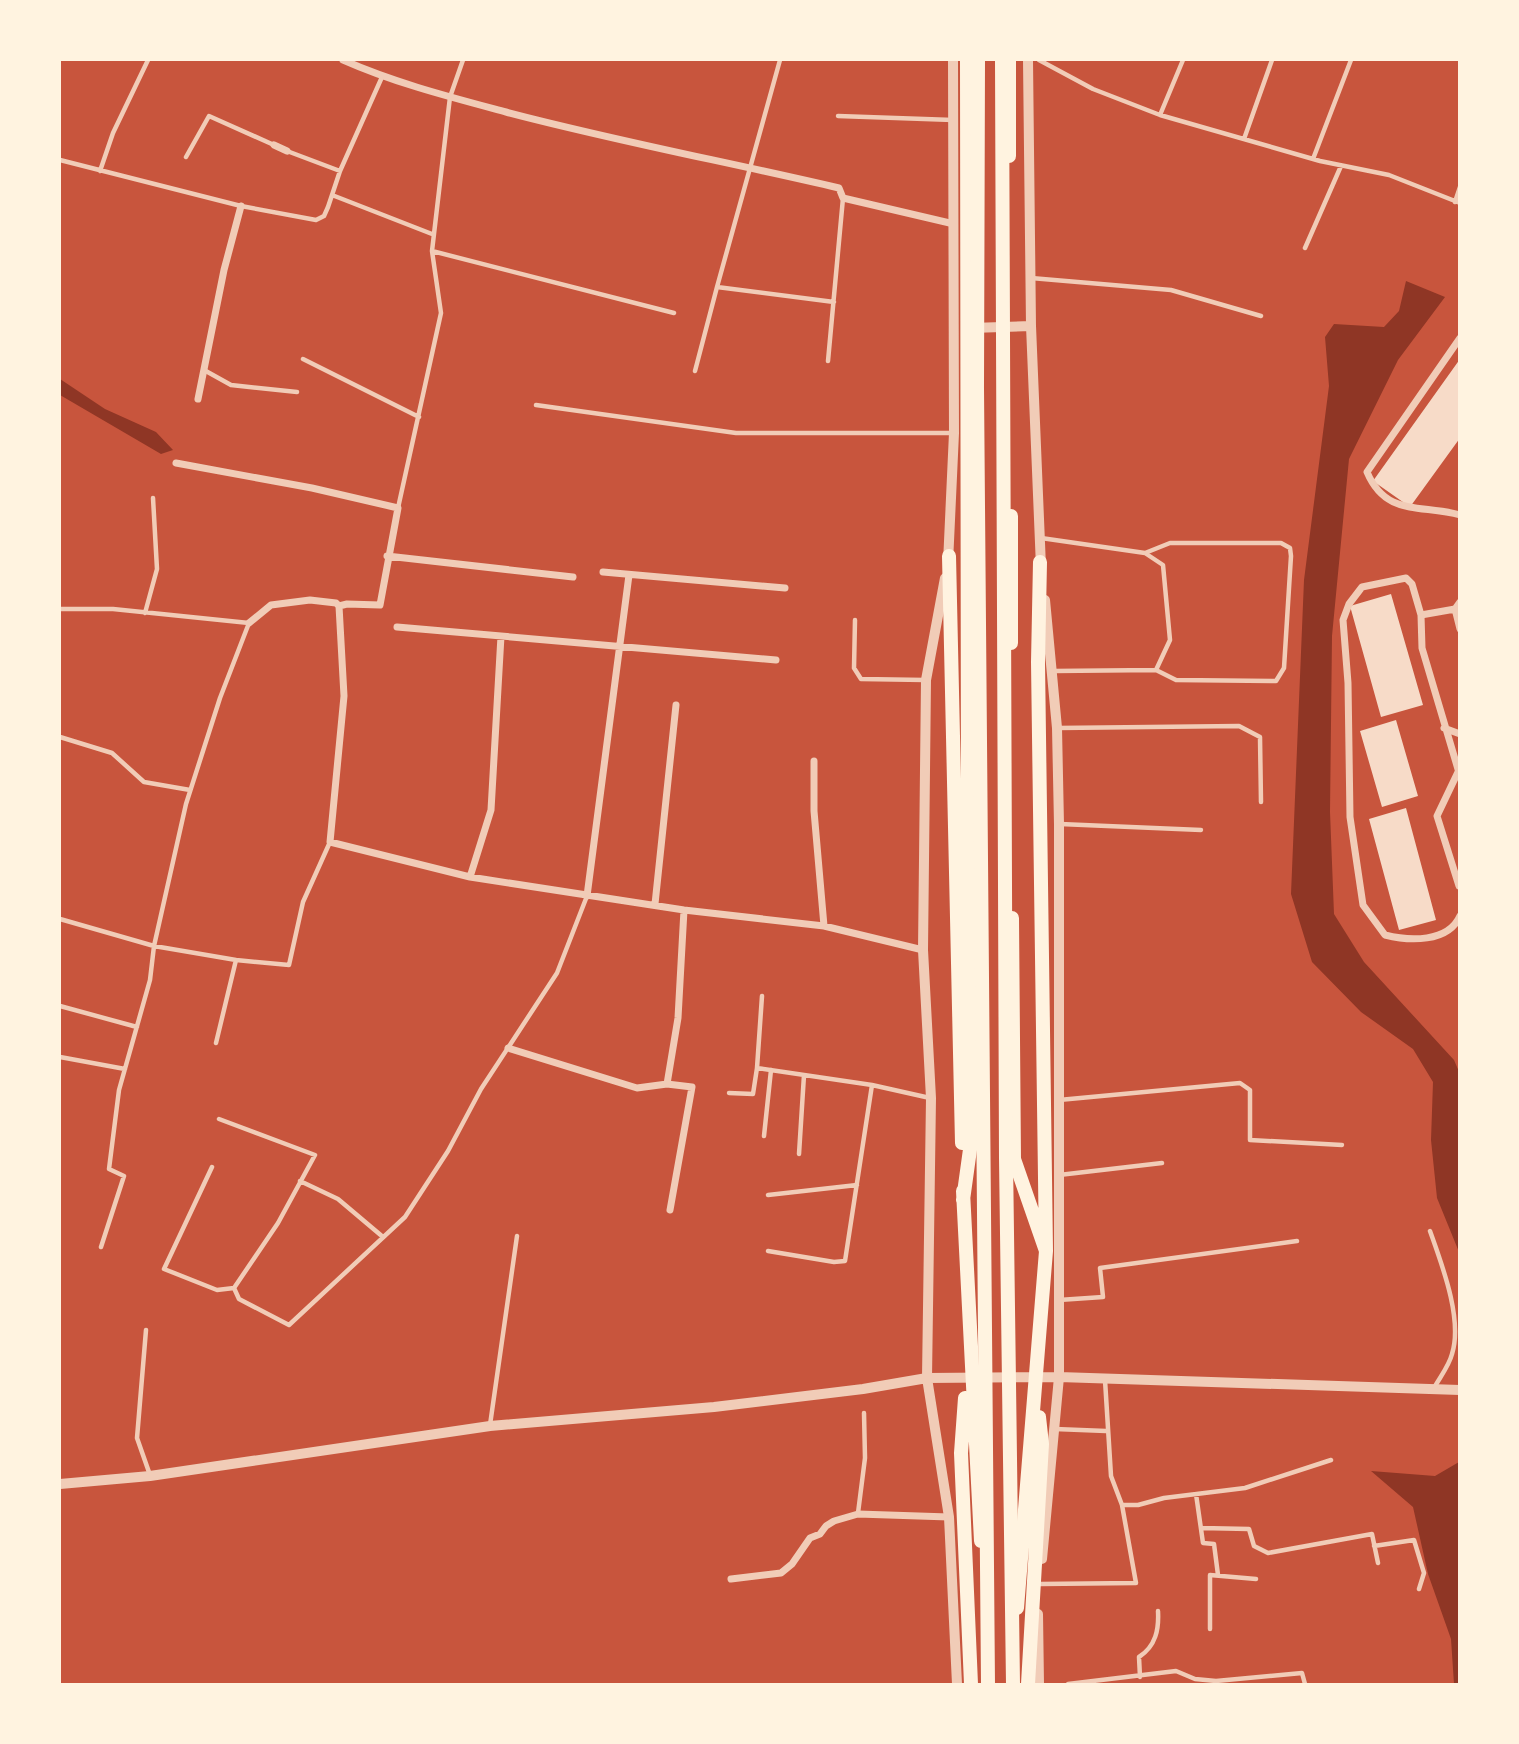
<svg xmlns="http://www.w3.org/2000/svg" width="1519" height="1744" font-family="'Archivo Narrow',sans-serif">
<rect width="100%" height="100%" fill="#c8553d"/>
<path fill="#8f3625" d="M1406 281 1445 297 1398 360 1349 459 1332 636 1330 812 1334 914 1364 962 1454 1060 1460 1074 1459 1252 1437 1198 1431 1140 1433 1082 1413 1049 1361 1012 1312 962 1291 894 1304 580 1329 386 1325 337 1334 324 1384 327 1399 311Z
M60 379 105 409 156 432 173 450 161 454 60 395Z
M1459 1462 1460 1684H1454L1451 1639 1428 1574 1413 1507 1371 1471 1435 1476Z"/>
<path fill="#f7dbc8" d="M1460 359V438L1410 507 1373 481Z
M1391 594 1423 705 1381 717 1350 606Z
M1396 720 1418 796 1382 807 1360 731Z
M1406 808 1436 920 1399 930 1369 819Z"/>
<g fill="none" stroke-linecap="round" stroke-linejoin="round">
<path stroke="#f1ccb7" stroke-width="4.5" d="M1039 60 1093 89 1160 115 1320 161 1389 175 1460 203
M1160 115 1183 60
M838 116 953 120
M1244 139 1272 60
M287 151 340 171
M186 157 209 116 274 145
M1313 159 1351 60
M60 160 241 206 316 220 324 216 328 207 340 171 382 77
M100 171 113 133 148 60
M332 195 432 234
M1455 202 1460 187
M1305 248 1341 166
M432 251 450 97 463 60
M1031 278 1171 290 1261 316
M717 287 780 60
M303 359 419 417
M828 361 843 198
M204 370 231 385 297 392
M695 371 717 287 834 302
M536 405 736 433H953
M398 508 441 313 432 251 674 313
M1041 538 1145 553 1163 565 1170 640 1156 670 1054 671
M1145 553 1170 543H1281L1290 548 1291 556 1284 668 1276 681 1176 680 1156 670
M60 609H113L249 623 220 698 186 804 154 946 150 980 119 1090 109 1169 124 1176 101 1247
M145 613 157 569 153 498
M855 620 854 668 861 679 925 680
M1058 728 1239 726 1260 737 1261 802
M60 737 112 753 144 782 190 790
M1060 824 1201 830
M60 919 154 946 236 960
M762 996 757 1068 872 1085 930 1098
M60 1006 137 1027
M216 1043 236 960 289 965 303 902 330 842
M60 1057 125 1069
M729 1093 753 1094 757 1068
M1059 1100 1240 1083 1250 1090V1140L1342 1145
M219 1119 315 1155 278 1223 234 1288 239 1299 289 1325 405 1217 448 1151 481 1089 557 973 587 896
M764 1136 771 1070
M799 1154 804 1075
M212 1167 164 1269 217 1290 234 1288
M1059 1175 1162 1163
M300 1181 338 1199 383 1237
M768 1195 857 1185
M1430 1231C1442 1265 1463 1319 1452 1354 1449 1366 1440 1377 1434 1388
M768 1251 834 1262 845 1261 872 1085
M1059 1300 1103 1297 1100 1268 1297 1241
M146 1330 137 1438 150 1475
M490 1425 517 1236
M1055 1429 1106 1431
M1196 1494 1203 1543 1214 1544 1218 1575
M1122 1505H1138L1164 1498 1245 1488 1331 1460
M858 1513 865 1458 864 1413
M1201 1528 1249 1529 1254 1546 1268 1553 1372 1534 1378 1563
M1374 1546 1414 1540 1424 1573 1419 1589
M1040 1584 1136 1583 1122 1505 1111 1476 1105 1380
M1210 1629V1575L1256 1579
M1140 1677 1139 1657C1156 1646 1159 1629 1158 1611
M1068 1684 1176 1671 1195 1679 1216 1681 1302 1673 1305 1684"/>
<path stroke="#f1ccb7" stroke-width="7" d="M343 60C395 83 450 97 506 112 616 141 728 162 839 188L843 198 954 224
M274 145 287 151
M1460 338 1367 472C1386 517 1421 504 1460 515
M198 399 224 270 241 206
M176 463 312 488 398 508 380 605 347 604 339 606 344 696 330 842 470 877 684 910 824 926 923 950
M387 556 573 577
M603 572 785 588
M1460 602 1455 609 1460 629
M1455 609 1421 615 1422 648 1460 776
M1421 615 1412 584 1406 578 1362 587 1349 604 1343 620 1348 683 1350 817 1363 905 1385 935C1409 941 1448 943 1460 916
M249 623 271 605 310 600 336 603 339 606
M397 627 776 660
M1444 728 1460 734
M814 761V811L824 926
M1458 772 1437 816 1459 886
M470 877 491 810 501 636
M587 896 629 575
M655 904 676 705
M508 1048 637 1088 667 1084 692 1087 670 1210
M667 1084 678 1018 684 910
M731 1579 781 1573 792 1564 810 1538 820 1534 826 1526 834 1521 858 1514 949 1517"/>
<path stroke="#f1ccb7" stroke-width="10" d="M1028 60 1031 326 1041 567
M971 328 1031 326
M948 563 954 433 953 60
M945 578 926 680 923 950 931 1098 927 1378 949 1517 957 1684
M60 1484 150 1476 490 1426 714 1407 863 1389 927 1378 1059 1377 1460 1390
M1042 1559 1059 1377V824L1057 728 1045 600
M1038 1614 1039 1684"/>
<path stroke="#fff3e0" stroke-width="14" d="M1009 156V60
M1011 516V643
M949 556 962 1143
M1012 918 1014 1159 1046 1251
M963 1191 981 1541
M963 1200 972 1135 968 833 967 60
M965 1398 961 1453 971 1684
M1017 1608 1046 1251 1038 662 1040 562
M1028 1684 1042 1444 1039 1417"/>
<path stroke="#fff3e0" stroke-width="14" d="M978 60 977 388 988 1684
M1002 60 1006 1158 1013 1684"/>
</g>
<rect width="1519" height="1744" fill="none" stroke="#fff3e0" stroke-width="122"/>
</svg>
